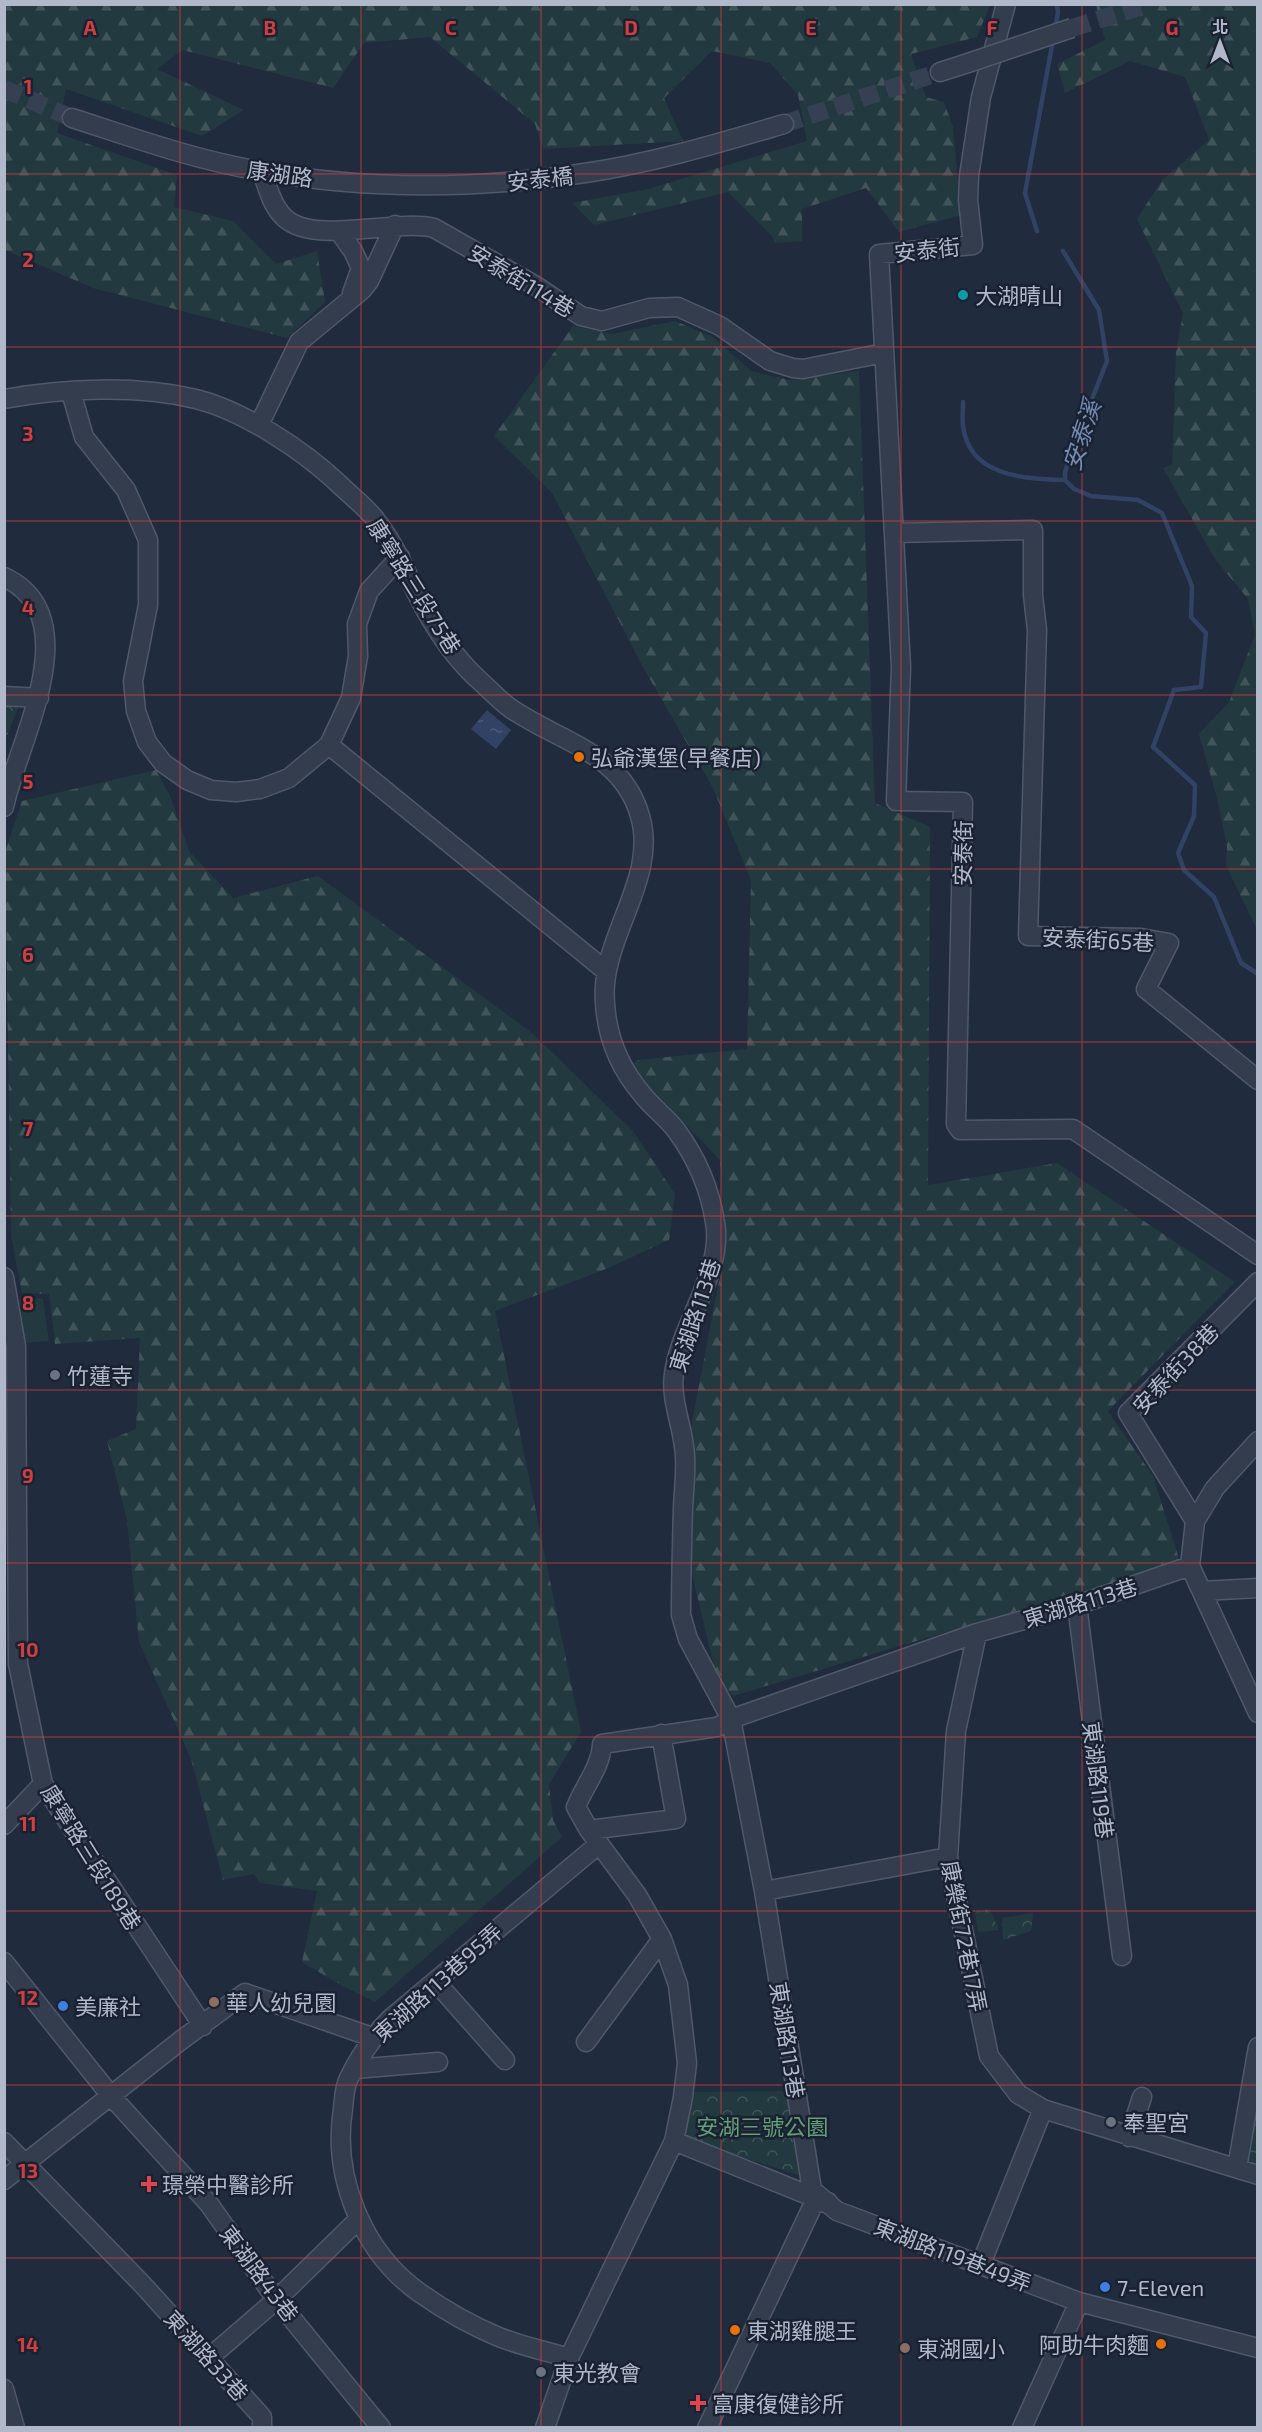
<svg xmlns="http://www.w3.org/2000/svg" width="1262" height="2432" font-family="'Exo 2','Noto Sans TC',sans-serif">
<defs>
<pattern id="forest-firs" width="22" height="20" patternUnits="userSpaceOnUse" patternTransform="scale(1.5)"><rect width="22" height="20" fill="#22393f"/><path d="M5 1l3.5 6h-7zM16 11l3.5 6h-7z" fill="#405459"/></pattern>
<pattern id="park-crowns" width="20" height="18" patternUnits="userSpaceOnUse" patternTransform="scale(1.5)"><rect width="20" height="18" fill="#22393f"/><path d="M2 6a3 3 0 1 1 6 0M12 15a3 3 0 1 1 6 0" fill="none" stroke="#405459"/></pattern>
<pattern id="water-ripples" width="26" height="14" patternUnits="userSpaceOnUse" patternTransform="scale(1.5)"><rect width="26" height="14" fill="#314265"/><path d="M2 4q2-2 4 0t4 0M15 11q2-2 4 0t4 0" fill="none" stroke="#4c5b7a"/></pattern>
</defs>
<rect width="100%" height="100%" fill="#202b3e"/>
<path fill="#22393f" d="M36 1298 43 1299 49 1341 25 1343 19 1299Z"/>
<path fill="url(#forest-firs)" d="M5 5H990L977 37 911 54 926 97 944 102 953 127 961 215 899 232 866 188 802 209V241L775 243 772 236 728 192 594 225 572 203 648 189 807 141 798 95 770 63 712 51 664 98 683 141 543 149 535 124 430 37 364 43 333 88 182 50 157 69 244 110 202 136 66 89 57 133 177 175 174 207 233 221 276 264 317 251 325 302 287 338 93 288 5 250Z
M1096 5H1257V930L1226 865 1227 846 1217 798 1199 734 1229 702 1255 635 1248 599 1215 559 1163 468 1172 465 1176 352 1183 313 1137 219 1162 180 1209 140 1185 77 1130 61 1065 93 1057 64 1105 40Z
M675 321 713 337 751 371 789 380 859 371 875 803 930 827 928 1185 1057 1163 1235 1282 1108 1411 1153 1476 1180 1562 733 1696 717 1678 690 1566 691 1427 725 1250 720 1160 630 1066 638 1060 747 1049 751 880 713 788 643 667 552 493 494 436 573 326 612 334Z
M156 770 170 796 189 851 233 898 318 876 532 1033 633 1131 675 1194 669 1240 606 1269 495 1311 581 1732 549 1784 553 1820 562 1837 375 2002 341 1985 302 1962 317 1891 260 1883 254 1874 223 1880 191 1759 139 1642 127 1520 107 1441 136 1429 140 1338 55 1344 49 1294 22 1293 11 1235 5 852 22 801Z"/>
<path fill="url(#park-crowns)" d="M21 700 5 741V702Z
M990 1909 999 1930 978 1932 975 1912Z
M1033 1913 1031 1931 1003 1940 1002 1918Z
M1257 2070V2166L1243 2161Z
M793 2091 807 2178 683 2138 691 2092Z"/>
<path fill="url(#water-ripples)" d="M487 710 511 730 496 749 471 729Z"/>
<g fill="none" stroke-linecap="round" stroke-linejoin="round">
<path stroke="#314265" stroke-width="4.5" d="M1055 28 1058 13 1057 4
M1037 231 1025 193 1053 40
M1063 251 1099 310 1107 361 1077 437 1065 472V480L1074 489 1091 496 1138 500 1162 513 1192 586 1191 617 1206 633 1201 687 1174 690 1153 747 1195 785 1194 816 1178 853 1184 870 1214 897 1241 963 1258 974
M963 402C963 410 962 418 963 426 969 477 1026 479 1065 480"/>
<path stroke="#364053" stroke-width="18" stroke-dasharray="18 9" stroke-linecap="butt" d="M1072 28 1149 4
M4 89 72 118
M784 124 940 72"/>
<defs>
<path id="minor" d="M1006 4 981 97 969 176 968 200 973 245 879 254 901 667 896 801 963 802 956 1124 960 1130 1073 1129 1258 1255
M940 72 968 63
M72 118C134 138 195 160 260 171 366 190 478 189 585 173 653 163 719 143 784 124
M262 172C267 185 271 203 281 214 308 248 392 218 434 228L536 286 581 316 602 321 649 308 678 307 720 326 770 361 793 368 803 369 884 353
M339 231 353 251 361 268 352 293
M71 392 84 437 126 490 148 540V605L133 681 136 711 147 742 163 763 187 780 211 790 236 792 260 789 289 778 329 745 351 698 358 656 357 624 369 591 400 557
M4 399C64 388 137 385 196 399 244 411 303 450 339 484 350 495 365 506 375 519 400 550 411 588 432 621 444 641 461 664 479 680 489 689 499 700 510 708 559 742 622 752 640 816 659 879 599 939 605 1003 607 1038 619 1067 642 1094 652 1107 666 1117 676 1130 696 1157 710 1190 715 1222 724 1272 680 1325 674 1374 670 1401 684 1429 685 1456 686 1473 684 1490 683 1507 682 1543 681 1579 681 1615L688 1639 731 1719 764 1891 812 2190 837 2211 1079 2302 1258 2348
M259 425 299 342 362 290 369 281 395 225
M894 533 1033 530V595L1037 630 1028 936 1141 938 1169 943 1146 989 1258 1080
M4 577C90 617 17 743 4 807
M4 696 39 698
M329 745 606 971
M4 1277 16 1346 18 1664 43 1784 203 2026
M1258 1441 1215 1488 1195 1521 1190 1566 1258 1713
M1195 1521 1128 1413 1258 1282
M1202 1591 1258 1588
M1077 1605 1122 1956
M977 1633 956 1731 948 1857 989 2056 1018 2094 1043 2109 1258 2175
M4 1825 43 1784
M589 1830 676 1819 661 1734
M764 1891 948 1857
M4 1962 111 2096 209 2204 276 2299 381 2428
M435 1981 505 2060
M586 2042 662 1939
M355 2069 438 2062
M1129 2137 1142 2097
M4 2142 143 2285 262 2417V2428
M1237 2168 1258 2047
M4 2180 180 2041 245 1993 372 2037
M823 2201 674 2141 683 2097 687 2063 678 1985 662 1939 637 1895 589 1830 576 1807C584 1786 601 1767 602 1744L717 1727 731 1719 977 1633 1077 1605 1190 1566
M981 2264 1043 2109
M210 2357 276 2300 358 2220
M569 2358C546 2351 521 2346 499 2337 472 2326 444 2310 420 2293 363 2253 332 2177 343 2109 344 2100 344 2087 349 2078 360 2056 372 2037 390 2019L599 1844
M4 2389 15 2428
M545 2428 569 2358 674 2141
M707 2428 814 2203 828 2202
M1022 2428 1079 2302"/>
</defs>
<use href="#minor" stroke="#505869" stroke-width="21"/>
<use href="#minor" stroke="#343d4e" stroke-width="18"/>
<defs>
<path id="minor-bridge" d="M968 63 1072 28"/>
</defs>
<use href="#minor-bridge" stroke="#505869" stroke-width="21" stroke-linecap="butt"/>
<use href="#minor-bridge" stroke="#343d4e" stroke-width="18"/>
</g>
<path fill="none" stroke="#d03e40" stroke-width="1.5" stroke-opacity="0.55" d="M180 4V2428M361 4V2428M541 4V2428M721 4V2428M901 4V2428M1082 4V2428M4 174H1258M4 347H1258M4 521H1258M4 695H1258M4 869H1258M4 1042H1258M4 1216H1258M4 1390H1258M4 1563H1258M4 1737H1258M4 1911H1258M4 2085H1258M4 2258H1258"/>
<circle fill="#0f9aa8" stroke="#1a2232" stroke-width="2" cx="963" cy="295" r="6"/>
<g fill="#e8710a" stroke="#1a2232" stroke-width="2">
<circle cx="579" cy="757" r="6"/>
<circle cx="735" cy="2330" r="6"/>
<circle cx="1161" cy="2344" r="6"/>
</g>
<g fill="#6b7280" stroke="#1a2232" stroke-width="2">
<circle cx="55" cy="1375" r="6"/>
<circle cx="1111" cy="2122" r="6"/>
<circle cx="541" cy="2372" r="6"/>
</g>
<g fill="#8d6e63" stroke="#1a2232" stroke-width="2">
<circle cx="214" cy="2002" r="6"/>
<circle cx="905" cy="2348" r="6"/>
</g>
<g fill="#3f7fe0" stroke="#1a2232" stroke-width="2">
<circle cx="63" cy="2006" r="6"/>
<circle cx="1105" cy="2287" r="6"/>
</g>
<g fill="#e0444e" stroke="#1a2232" stroke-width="2">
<path d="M146 2175h6v6h6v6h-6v6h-6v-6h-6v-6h6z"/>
<path d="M695 2394h6v6h6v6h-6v6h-6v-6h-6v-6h6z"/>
</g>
<g text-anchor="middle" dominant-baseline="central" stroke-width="5" stroke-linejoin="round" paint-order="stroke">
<g font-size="22" fill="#b0b8c9" stroke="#1a2232">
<text transform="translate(280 173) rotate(8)">康湖路</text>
<text transform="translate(540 178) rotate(-6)">安泰橋</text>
<text transform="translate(927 249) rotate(-6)">安泰街</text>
<text transform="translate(522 280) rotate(31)">安泰街114巷</text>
<text transform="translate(415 586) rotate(58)">康寧路三段75巷</text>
<text transform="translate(962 853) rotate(-89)">安泰街</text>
<text transform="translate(1098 939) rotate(3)">安泰街65巷</text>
<text transform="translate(694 1315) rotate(-72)">東湖路113巷</text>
<text transform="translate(1175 1368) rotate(-47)">安泰街38巷</text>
<text transform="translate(1080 1602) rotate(-17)">東湖路113巷</text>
<text transform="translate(1099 1780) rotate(83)">東湖路119巷</text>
<text transform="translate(92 1857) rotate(58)">康寧路三段189巷</text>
<text transform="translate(965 1936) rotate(79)">康樂街72巷17弄</text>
<text transform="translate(437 1982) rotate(-42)">東湖路113巷95弄</text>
<text transform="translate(788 2040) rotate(81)">東湖路113巷</text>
<text transform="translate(953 2254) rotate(21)">東湖路119巷49弄</text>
<text transform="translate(260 2273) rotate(53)">東湖路43巷</text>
<text transform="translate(207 2355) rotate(48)">東湖路33巷</text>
</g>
<g font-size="22" fill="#b0b8c9" stroke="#1a2232" text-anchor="start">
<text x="975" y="295">大湖晴山</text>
<text x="591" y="757">弘爺漢堡(早餐店)</text>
<text x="67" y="1375">竹蓮寺</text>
<text x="226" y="2002">華人幼兒園</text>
<text x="75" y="2006">美廉社</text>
<text x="1123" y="2122">奉聖宮</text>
<text x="162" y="2184">璟榮中醫診所</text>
<text x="1117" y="2287">7-Eleven</text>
<text x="747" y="2330">東湖雞腿王</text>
<text x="1149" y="2344" text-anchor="end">阿助牛肉麵</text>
<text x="917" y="2348">東湖國小</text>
<text x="553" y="2372">東光教會</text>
<text x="712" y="2403">富康復健診所</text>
</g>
<g font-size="22" fill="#649d76" stroke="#1a2232">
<text x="762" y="2126">安湖三號公園</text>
</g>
<g font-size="24" font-style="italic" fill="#748bb4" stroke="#1a2232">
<text transform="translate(1081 435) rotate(-72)">安泰溪</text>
</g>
</g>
<g font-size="20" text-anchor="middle" font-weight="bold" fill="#d03e40" stroke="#1a2232" stroke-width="5" stroke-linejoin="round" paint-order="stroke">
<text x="90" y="35">A</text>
<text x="270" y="35">B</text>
<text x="451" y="35">C</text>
<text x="631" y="35">D</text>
<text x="811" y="35">E</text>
<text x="992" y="35">F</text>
<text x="1172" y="35">G</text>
<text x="28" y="94">1</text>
<text x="28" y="267">2</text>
<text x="28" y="441">3</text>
<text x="28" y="615">4</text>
<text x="28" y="789">5</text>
<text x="28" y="962">6</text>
<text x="28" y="1136">7</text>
<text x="28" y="1310">8</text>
<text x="28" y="1483">9</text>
<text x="28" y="1657">10</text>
<text x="28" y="1831">11</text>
<text x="28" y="2005">12</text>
<text x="28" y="2178">13</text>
<text x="28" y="2352">14</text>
</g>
<rect width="1262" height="2432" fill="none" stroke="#b0b8c9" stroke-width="12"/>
<g transform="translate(1220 42)" stroke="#1a2232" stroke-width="4.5" paint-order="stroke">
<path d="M0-4.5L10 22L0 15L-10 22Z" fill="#b0b8c9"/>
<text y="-9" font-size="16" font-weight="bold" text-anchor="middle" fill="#b0b8c9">北</text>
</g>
</svg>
